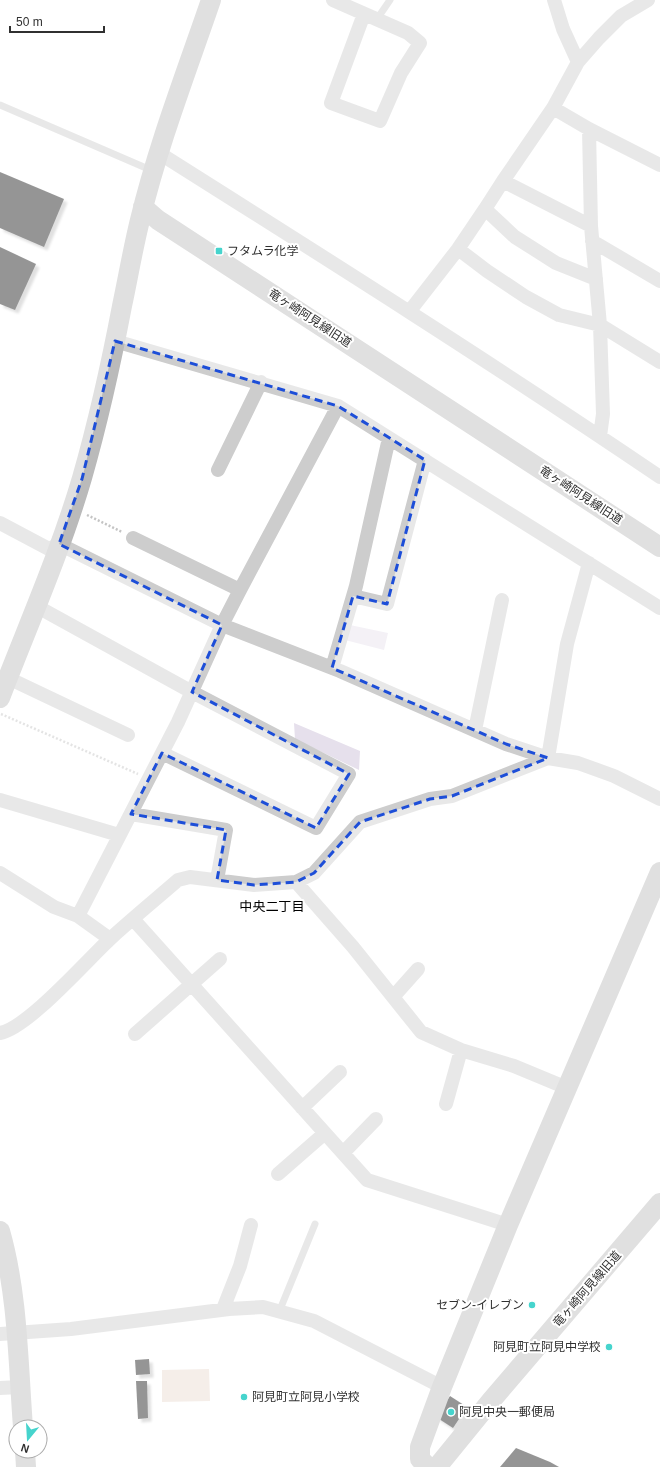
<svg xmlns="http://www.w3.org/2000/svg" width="660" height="1467" font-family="Helvetica,'Noto Sans JP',sans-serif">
<defs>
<filter id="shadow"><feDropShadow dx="3.5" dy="3.5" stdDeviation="1" flood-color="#0004"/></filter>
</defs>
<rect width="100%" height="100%" fill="#fff"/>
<path fill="#e6e0ec" d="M350 625 388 633 384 650 345 640Z
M294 723 360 751 359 770 295 739Z"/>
<path fill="#e9d9ce" d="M209 1369 210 1401 162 1402V1370Z"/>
<path fill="#171717" filter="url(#shadow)" d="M0 172 64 199 44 247 0 228Z
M0 247 36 264 15 310 0 304Z
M149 1359 150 1374 136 1375 135 1360Z
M136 1381H147L148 1418 138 1419Z
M450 1396 467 1407 453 1428 436 1417Z
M516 1448 550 1462 559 1467H500Z"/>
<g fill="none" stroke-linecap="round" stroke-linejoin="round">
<path stroke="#c4c4c4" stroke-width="2.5" stroke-dasharray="2 2" stroke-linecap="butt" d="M87 515 122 532
M1 714 138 774"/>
<path stroke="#cdcdcd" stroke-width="7" d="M377 19 390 0
M0 105 153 171
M279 1312 315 1224"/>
<path stroke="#cdcdcd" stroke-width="14" d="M333 0 408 33 420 43 401 73 380 121 331 103 364 14
M554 0 563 29 578 62
M553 108 589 129 660 165
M589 129 591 226 600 325 603 414 600 436
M159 153C327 259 495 365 660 477
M503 181 591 226
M485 209 515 237 556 263 596 279
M592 241 660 281
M458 249 487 271 526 297 559 315 600 325 660 362
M409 312 458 249 485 209 503 181 553 108 578 62 599 38 621 16 648 0
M338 406 660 608
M218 470 261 382
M0 523 49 549 59 544 222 625 340 671 506 744 548 758 578 763 614 776 660 799
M133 538 240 590
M353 596 387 604 425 460
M36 606 192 692 349 774 316 828 162 753
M332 668 356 586 389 438
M8 678 128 735
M475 730 502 600
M548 758 567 644 589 563
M0 800 119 835
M131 814 226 830 217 880
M0 873 54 907 78 916 110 939
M296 882 353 947 421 1032 461 1050 514 1066 567 1088
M78 916 178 722 222 625 240 590 338 406 115 341
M133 919 367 1180 508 1225
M393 997 418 969
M0 1033C28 1028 87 960 111 938 133 918 156 899 178 880L190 877 254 885 296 882 314 873 360 822 430 799 452 796 548 758
M135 1034 220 959
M446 1104 461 1050
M302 1108 340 1072
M343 1153 376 1119
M278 1174 325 1133
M223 1309 240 1266 251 1225
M0 1334 71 1329 229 1309 263 1307 314 1321 442 1387
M0 1388 20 1387"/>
<path stroke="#bababa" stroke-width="20" d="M143 207 158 220 660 547
M0 698C28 625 60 553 82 478 98 422 111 364 122 306 128 278 133 248 140 220 158 145 186 73 211 0
M0 1231C18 1294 18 1362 23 1427
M25 1451 26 1467
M428 1467 420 1459V1447L442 1387 508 1225 660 872
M437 1467 490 1402 660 1203"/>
</g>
<path d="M0 0H660V1467H0ZM115 341 338 406 425 460 387 604 353 596 332 668 506 744 548 758 452 796 430 799 360 822 314 873 296 882 254 885 217 880 226 830 131 814 162 753 316 828 349 774 192 692 222 625 59 544 82 479Z" fill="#fff" fill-opacity=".55" fill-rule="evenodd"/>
<path fill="none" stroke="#1d4ed8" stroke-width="3" stroke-dasharray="8 5" stroke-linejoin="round" d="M115 341 338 406 425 460 387 604 353 596 332 668 506 744 548 758 452 796 430 799 360 822 314 873 296 882 254 885 217 880 226 830 131 814 162 753 316 828 349 774 192 692 222 625 59 544 82 479Z"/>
<g fill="#46d4cd" stroke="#fff" stroke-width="1.5">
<rect x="215" y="247" width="8" height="8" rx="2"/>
<circle cx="532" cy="1305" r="4"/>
<circle cx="609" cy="1347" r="4"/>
<circle cx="244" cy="1397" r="4"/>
<circle cx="451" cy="1412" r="4"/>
</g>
<g text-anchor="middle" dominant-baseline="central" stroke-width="4" stroke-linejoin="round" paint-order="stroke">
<g font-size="12" fill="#303030" stroke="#fff" text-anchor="start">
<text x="227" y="251">フタムラ化学</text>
<text x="524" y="1305" text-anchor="end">セブン-イレブン</text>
<text x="601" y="1347" text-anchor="end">阿見町立阿見中学校</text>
<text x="252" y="1397">阿見町立阿見小学校</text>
<text x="459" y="1412">阿見中央一郵便局</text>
</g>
<g font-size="12" fill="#303030" stroke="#fff">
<text transform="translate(310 318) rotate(33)">竜ヶ崎阿見線旧道</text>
<text transform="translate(581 495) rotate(33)">竜ヶ崎阿見線旧道</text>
<text transform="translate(587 1289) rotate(-49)">竜ヶ崎阿見線旧道</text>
</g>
<g font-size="13" fill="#000" stroke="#fff">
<text x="272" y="906">中央二丁目</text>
</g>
</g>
<g transform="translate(28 1439) rotate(198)"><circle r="19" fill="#ffffff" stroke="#acacac"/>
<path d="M0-3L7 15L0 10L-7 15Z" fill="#46d4cd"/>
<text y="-6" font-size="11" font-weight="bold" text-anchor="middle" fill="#303030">N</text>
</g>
<path d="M10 26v6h94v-6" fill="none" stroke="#303030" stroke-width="2"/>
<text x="16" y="26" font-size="12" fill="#303030" stroke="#ffffff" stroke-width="3" paint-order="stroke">50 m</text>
</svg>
